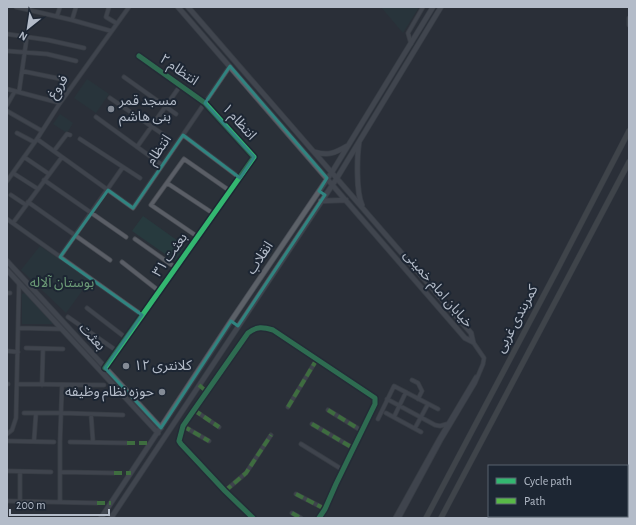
<svg xmlns="http://www.w3.org/2000/svg" width="636" height="525" font-family="'Alegreya Sans','Noto Sans Arabic',sans-serif">
<rect width="100%" height="100%" fill="#2a3038"/>
<path fill="#273a3e" d="M381 7H419L403 33Z
M87 79 109 94 96 113 74 98Z
M60 114 73 123 67 133 53 124Z
M143 216 185 246 175 261 132 231Z
M40 246 90 280 66 313 21 270Z
M25 293 53 323 52 324H22V294Z"/>
<g fill="none" stroke-linecap="round" stroke-linejoin="round">
<defs>
<path id="minor" d="M16 7 72 20 111 31
M109 7 106 17 116 23
M57 16 60 7
M72 20 76 7
M629 25V18
M7 34 48 40 84 48
M411 44 408 33 423 7
M7 51 47 54 76 61
M22 71 66 80
M124 77 176 114
M7 89 60 103
M19 92 27 36
M110 98 164 135
M7 105 15 91
M7 111 42 131
M96 117 162 165
M17 133 34 142
M183 135 240 178
M37 139 133 208 230 66
M80 139 140 178
M137 147 180 86
M54 151 67 134 70 135
M24 157 49 174
M13 173 38 189
M44 180 126 237
M7 181 37 139 60 103 129 7
M167 183 214 214
M11 195 26 205
M28 202 110 260
M7 219 142 315
M13 223 62 157
M198 237 151 205 184 159 230 191
M135 239 176 268
M60 257 123 167
M122 262 159 291
M7 293H10
M87 308 126 338
M68 317 117 351
M18 328 61 329
M26 348 63 349
M7 351 18 352
M105 368 254 157 205 103 139 56
M412 380 418 383 422 391 418 399
M7 384H8
M17 384 104 385
M42 385 43 349
M387 399 435 425 440 426 447 424
M288 407 317 359
M194 410 219 427
M328 410 362 431
M24 413H62L123 415
M386 413 421 432
M91 414 93 442
M394 417 406 392
M378 419 394 386 438 409
M312 424 353 448
M183 426 209 441
M415 428 428 404
M7 434 12 430 16 418 19 283
M7 441 54 442
M34 441 36 413
M70 442 127 443
M301 444 343 470
M7 471 51 472
M61 472 114 473
M225 491 246 473 271 435
M296 494 325 509
M7 501 97 503
M20 502V472
M60 502V442L62 385
M292 513 301 518
M253 518 225 491 181 444 179 441 183 426 194 410 248 333C257 326 263 327 273 330L375 398V404L336 484 325 509 319 518
M395 518 439 439 476 377
M399 518 441 440 475 383 483 364 484 358 473 342"/>
<path id="major" d="M178 7 465 338 473 342
M188 7 471 333 473 342
M359 143C357 157 356 192 362 205
M315 152C328 156 335 153 347 146
M321 201 346 200
M7 261 161 428
M7 270 158 433
M101 518 231 321 332 172 433 7
M111 518 337 178 441 7"/>
<path id="highway" d="M426 518 556 272 629 131
M441 518 629 162"/>
</defs>
<use href="#minor" stroke="#484c53" stroke-width="5"/>
<use href="#major" stroke="#484c55" stroke-width="6"/>
<use href="#highway" stroke="#474c53" stroke-width="6"/>
<use href="#minor" stroke="#5a5e66" stroke-width="3.5"/>
<use href="#major" stroke="#5c6168" stroke-width="4.5"/>
<use href="#highway" stroke="#5a5d60" stroke-width="5"/>
<path stroke="#58b947" stroke-width="4" stroke-dasharray="8 4" stroke-linecap="butt" d="M199 385 206 391
M288 407 317 359
M194 410 219 427
M328 410 362 431
M312 424 353 448
M183 426 209 441
M127 443H150
M114 473H131
M225 491 246 473 271 435
M296 494 325 509
M97 503H111
M292 513 301 518"/>
<defs>
<path id="cycleway" d="M105 368 254 157 205 103 139 56
M253 518 225 491 181 444 179 441 183 426 194 410 248 333C257 326 263 327 273 330L375 398V404L336 484 325 509 319 518"/>
</defs>
<use href="#cycleway" stroke="#1d2633" stroke-width="8"/>
<use href="#cycleway" stroke="#33b770" stroke-width="5"/>
</g>
<path d="M0 0H636V525H0ZM230 66 327 178 319 191 325 195 238 326 231 321 161 428 105 368 142 315 60 257 108 190 133 208 183 135 240 178 254 157 205 103Z" fill="#2a3038" fill-opacity=".55" fill-rule="evenodd"/>
<path fill="none" stroke="#308480" stroke-width="3" stroke-linejoin="round" d="M230 66 327 178 319 191 325 195 238 326 231 321 161 428 105 368 142 315 60 257 108 190 133 208 183 135 240 178 254 157 205 103Z"/>
<g fill="#848b96" stroke="#1d2633" stroke-width="1.5">
<circle cx="111" cy="109" r="4"/>
<circle cx="126" cy="366" r="4"/>
<circle cx="162" cy="392" r="4"/>
</g>
<g text-anchor="middle" dominant-baseline="central" stroke-width="4" stroke-linejoin="round" paint-order="stroke">
<g font-size="14" fill="#b4bcc9" stroke="#1d2633">
<text transform="translate(179 70) rotate(35)">انتظام ۲</text>
<text transform="translate(58 87) rotate(-55)">فروغ</text>
<text transform="translate(239 122) rotate(48)">انتظام ۱</text>
<text transform="translate(159 150) rotate(-56)">انتظام</text>
<text transform="translate(170 255) rotate(-55)">بعثت ۳۱</text>
<text transform="translate(260 258) rotate(-56)">انقلاب</text>
<text transform="translate(438 289) rotate(49)">خیابان امام خمینی</text>
<text transform="translate(517 319) rotate(-62)">کمربندی غربی</text>
<text transform="translate(92 337) rotate(47)">بعثت</text>
</g>
<g font-size="14" fill="#b4bcc9" stroke="#1d2633" text-anchor="start">
<text x="119" y="101">مسجد قمر<tspan x="119" dy="16">بنی هاشم</tspan></text>
<text x="134" y="366">کلانتری ۱۲</text>
<text x="154" y="392" text-anchor="end">حوزه نظام وظیفه</text>
</g>
<g font-size="14" fill="#6b9a76" stroke="#1d2633">
<text x="62" y="283">بوستان آلاله</text>
</g>
</g>
<rect width="636" height="525" fill="none" stroke="#b4bcc9" stroke-width="16"/>
<rect x="488" y="465" width="140" height="52" fill="#1d2633" stroke="#59626f"/>
<rect x="496" y="478" width="20" height="6" fill="#33b770" stroke="#59626f"/>
<text x="524" y="485" font-size="12" fill="#b4bcc9">Cycle path</text>
<rect x="496" y="498" width="20" height="6" fill="#58b947" stroke="#59626f"/>
<text x="524" y="505" font-size="12" fill="#b4bcc9">Path</text>
<g transform="translate(28 28) rotate(210)" stroke="#1d2633" stroke-width="3" paint-order="stroke">
<path d="M0-3L7 15L0 10L-7 15Z" fill="#b4bcc9"/>
<text y="-6" font-size="11" font-weight="bold" text-anchor="middle" fill="#b4bcc9">N</text>
</g>
<path d="M10 509v6h99v-6" fill="none" stroke="#b4bcc9" stroke-width="2"/>
<text x="16" y="509" font-size="12" fill="#b4bcc9" stroke="#1d2633" stroke-width="3" paint-order="stroke">200 m</text>
</svg>
